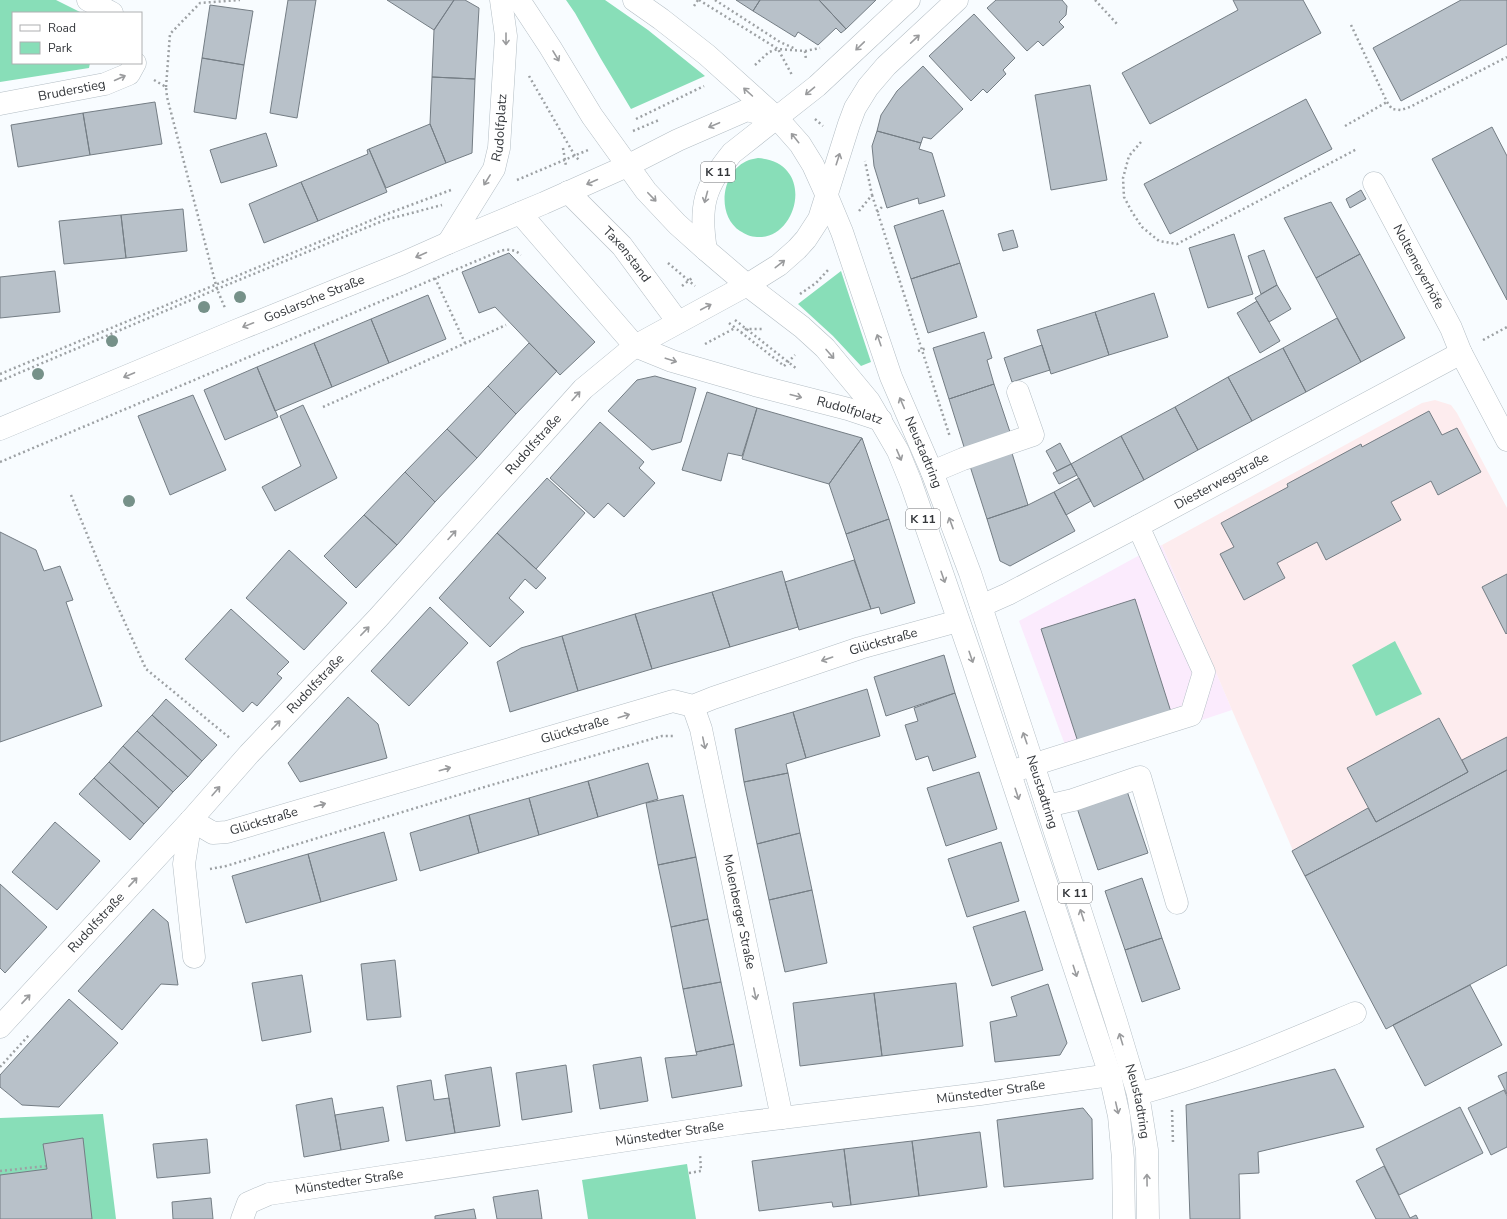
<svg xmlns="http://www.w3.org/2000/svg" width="1507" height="1219" font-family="'Nunito Sans',sans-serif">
<rect width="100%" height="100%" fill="#f8fcff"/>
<path fill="#fbebfd" d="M1162 545 1232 710 1070 764 1068 753 1019 621 1149 550Z"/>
<path fill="#fdecee" d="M1435 400 1451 405 1457 413 1507 508V768L1304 876 1232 710 1162 545 1422 403Z"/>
<path fill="#88deb8" d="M0 0H56L82 13H13V63H90L89 68 0 82Z
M566 0H605L648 30 705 76 631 109 601 59 575 13Z
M758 158C817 162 798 240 757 237 751 237 745 234 740 231 715 214 722 170 749 160 751 159 755 159 758 158Z
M841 271 871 362 861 366 833 336 798 304Z
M1395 641 1422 694 1376 716 1352 665Z
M103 1114 116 1219H0V1118Z
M687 1164 696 1219H588L582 1180Z"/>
<path fill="#b8c1c9" stroke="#747d84" d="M288 0H316L297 118 270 113Z
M387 0H454L434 30Z
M454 0H465L479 8 475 79 432 77 434 30Z
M736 0H760L753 11Z
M760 0H819L846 29 841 33 836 28 818 45 798 32 795 37 753 11Z
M819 0H876L846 29Z
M996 0H1062L1067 6 1066 15 1059 22 1064 27 1043 46 1038 41 1027 51 987 8Z
M1233 0H1303L1321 33 1150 124 1122 73 1238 10Z
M1461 0H1507V44L1401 101 1373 48Z
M210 5 253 11 244 65 202 58Z
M974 14 1015 58 1003 70 1006 74 987 93 983 89 971 101 929 56Z
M202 58 244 65 236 119 194 112Z
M923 66 963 109 931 139 923 137 921 143 877 131 881 115 897 91Z
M432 77 475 79 472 153 446 163 430 124Z
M1090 85 1107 180 1051 190 1035 95Z
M1306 99 1332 149 1170 234 1144 184Z
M155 102 162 144 90 155 83 113Z
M83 113 90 155 18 167 11 125Z
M430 124 446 163 386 188 369 149Z
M1492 127 1507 156V300L1432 159Z
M877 131 921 143 919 149 932 153 945 196 919 204 918 198 887 208 874 166 872 146Z
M266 133 277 166 221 183 210 150Z
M369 149 387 192 318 221 301 182 368 154 367 150Z
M301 182 318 221 264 243 249 204Z
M1361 190 1366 199 1350 208 1346 199Z
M1331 202 1360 254 1316 278 1284 218Z
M183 209 187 251 126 258 121 215Z
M943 210 960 263 911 279 894 226Z
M121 215 126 258 64 264 59 221Z
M1013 230 1018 247 1003 251 998 234Z
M1234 234 1253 294 1208 308 1189 248Z
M1264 250 1277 285 1261 294 1248 256Z
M509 253 595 342 560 375 495 307 479 313 462 272Z
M1360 254 1405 338 1361 362 1316 278Z
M960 263 977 317 928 333 911 279Z
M55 271 60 312 0 318V277Z
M1277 285 1291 309 1269 322 1255 298Z
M1154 293 1168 337 1109 355 1095 312Z
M428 295 446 339 389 363 371 319Z
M1257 301 1280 341 1260 353 1237 313Z
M1095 312 1109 355 1051 374 1037 330Z
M1337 318 1361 362 1306 392 1283 348Z
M371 319 389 363 332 387 314 343Z
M984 332 992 358 987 360 994 384 949 399 933 348Z
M314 343 332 387 275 411 257 367Z
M529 343 557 371 516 414 488 386Z
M1042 345 1050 370 1012 382 1004 358Z
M1283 348 1306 392 1252 421 1228 377Z
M257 367 278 417 225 440 204 390Z
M655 376 696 388 681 442 652 450 608 411 637 380Z
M1228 377 1252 421 1198 450 1175 407Z
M994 384 1011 435 965 450 949 399Z
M488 386 516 414 477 458 447 429Z
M707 392 757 408 742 456 728 453 721 481 682 470Z
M193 395 226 470 170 495 138 416Z
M303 405 337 478 275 511 262 487 301 466 280 416Z
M1175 407 1198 450 1144 480 1121 436Z
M757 408 862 438 829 484 742 459Z
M1429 411 1442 435 1457 428 1481 472 1438 495 1431 481 1391 502 1401 520 1326 560 1317 542 1277 563 1285 578 1244 600 1220 554 1234 547 1221 523 1288 487 1287 484 1361 444 1362 447Z
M600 422 644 462 639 468 655 483 624 517 608 503 594 518 550 478Z
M447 429 477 458 435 502 405 472Z
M1121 436 1144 480 1094 507 1071 464Z
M862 438 889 519 846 534 829 484Z
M1060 443 1071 464 1057 471 1046 451Z
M1011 450 1028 505 987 519 969 463Z
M1071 464 1077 475 1059 484 1053 473Z
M405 472 435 502 397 545 364 515Z
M547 478 585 513 536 569 497 533Z
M1079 478 1091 501 1066 515 1054 492Z
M1054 492 1075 531 1010 566 1000 561 987 519 1028 505Z
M364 515 397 545 356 588 324 556Z
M889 519 915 603 881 614 879 607 871 609 846 534Z
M0 532 36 550 44 571 60 566 73 600 66 602 102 706 0 742Z
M497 533 546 578 536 589 525 579 509 598 524 612 490 647 439 598Z
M289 550 347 603 304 650 246 598Z
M854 560 871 609 799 630 785 582Z
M782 571 798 627 730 647 712 592Z
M1507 574V633L1506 634 1482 587Z
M712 592 730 647 652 669 635 614Z
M1135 599 1171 712 1078 742 1041 629Z
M430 607 468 643 409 706 371 671Z
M231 609 289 662 277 674 282 678 257 706 252 702 243 712 185 659Z
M635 614 652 669 578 691 562 636Z
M562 636 578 691 510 712 497 662 521 648Z
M944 655 955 693 886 716 874 677Z
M867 689 880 736 806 758 793 712Z
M955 693 976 757 933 771 928 756 916 760 905 725 918 721 914 708Z
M348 697 378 724 387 758 300 782 288 763Z
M166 699 217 745 202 761 152 715Z
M793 712 806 758 786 764 788 773 744 782 735 729Z
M152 715 202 761 188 777 137 731Z
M1439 718 1468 772 1376 822 1347 768Z
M137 731 188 777 173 792 123 746Z
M1507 737V770L1305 876 1292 851 1368 808 1376 822 1468 772 1462 760Z
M123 746 173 792 159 808 109 762Z
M109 762 159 808 144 824 94 778Z
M648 763 658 799 598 817 588 781Z
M1507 770V965L1386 1029 1305 876Z
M979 772 997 829 946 846 927 788Z
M788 773 800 833 757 844 744 782Z
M94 778 144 824 130 840 79 794Z
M588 781 598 817 539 835 529 798Z
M1126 788 1148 853 1098 870 1076 805Z
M683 795 696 857 658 865 646 803Z
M529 798 539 835 479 853 469 815Z
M469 815 479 853 420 871 410 833Z
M55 822 100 861 57 910 12 872Z
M384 832 397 880 321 902 308 854Z
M800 833 812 890 769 900 757 844Z
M1001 842 1019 901 967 917 948 859Z
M308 854 321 902 246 923 232 876Z
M696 857 708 919 671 927 658 865Z
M1142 878 1162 938 1125 950 1105 891Z
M0 884 47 927 5 973 0 968Z
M812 890 827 963 785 972 769 900Z
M153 909 168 922 178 985 161 984 122 1030 78 991Z
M1025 911 1043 970 992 986 973 927Z
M708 919 721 982 683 989 671 927Z
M1162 938 1180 989 1142 1002 1125 950Z
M395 960 401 1017 367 1020 361 964Z
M302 975 311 1032 262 1041 252 983Z
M721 982 734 1044 696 1052 683 989Z
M956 983 963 1046 882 1056 874 993Z
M1048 984 1067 1043 1060 1055 995 1062 990 1022 1017 1016 1011 997Z
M1470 985 1502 1045 1425 1086 1393 1025Z
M874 993 882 1056 800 1066 793 1003Z
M69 999 118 1043 59 1107 22 1105 0 1087V1075Z
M734 1044 742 1086 672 1098 665 1058 697 1055 696 1052Z
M641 1057 648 1101 600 1109 593 1065Z
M566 1065 572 1112 522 1120 516 1073Z
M491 1067 500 1126 455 1133 445 1075Z
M1335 1069 1364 1127 1258 1152 1259 1173 1239 1174 1240 1219H1190L1186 1105Z
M1507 1072V1094L1498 1076Z
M431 1080 434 1100 449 1098 455 1133 406 1141 397 1086Z
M1504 1090 1507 1096V1147L1491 1155 1468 1108Z
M332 1098 341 1150 304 1157 296 1105Z
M383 1107 389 1141 341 1150 335 1115Z
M1460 1107 1483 1153 1399 1195 1376 1149Z
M1083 1108 1092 1119 1093 1179 1004 1187 997 1120Z
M980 1132 987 1187 919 1196 912 1141Z
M83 1138 92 1219H0V1175L47 1169 43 1144Z
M207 1139 210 1173 157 1178 153 1144Z
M912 1141 919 1196 851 1205 844 1149Z
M844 1149 851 1205 833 1207 832 1202 759 1211 752 1161Z
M1384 1166 1410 1218 1416 1215 1418 1219H1376L1356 1181Z
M538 1190 542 1219H497L493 1197Z
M211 1198 213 1219H173L172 1202Z
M474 1209 476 1219H435V1216Z"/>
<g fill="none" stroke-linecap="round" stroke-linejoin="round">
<defs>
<g id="minor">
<path d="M88 0 112 13"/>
<path id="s1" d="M0 104 105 84 129 74 135 63"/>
<path id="s2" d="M1374 183 1451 328 1461 353 1507 440"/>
<path id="s3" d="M568 192 622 246 678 322"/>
<path id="s4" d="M520 213 635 346 672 361 755 385 848 409 881 420"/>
<path id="s5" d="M448 243 494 169 499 148 506 36 501 0"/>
<path id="s6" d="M0 429 235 331 403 263 448 243 544 203 627 166 678 140 747 110 777 118"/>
<path d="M932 472 963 459 1033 435 1018 392"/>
<path id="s7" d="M981 606 1008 594 1138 526 1461 353"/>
<path id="s8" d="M693 706 701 729 782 1118"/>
<path d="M1010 772 1191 715 1204 672 1138 526"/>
<path d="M1047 806 1073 800 1140 777 1177 903"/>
<path id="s9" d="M191 820 213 833 227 832 673 701 693 706 713 698 860 648 958 621"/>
<path d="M191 820 184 864 194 957"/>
<path id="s10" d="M0 1027 191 820 249 754 378 618 583 389 635 346 747 285"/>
<path d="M1138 1094C1213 1074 1284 1043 1355 1013"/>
<path id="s11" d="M242 1219 248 1203 269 1194 741 1123 980 1094 1110 1075"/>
</g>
<g id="major">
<path d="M519 0 550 47 592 116 646 191 677 224 706 250 747 285 802 327 825 348 869 401 898 451 911 483 973 662 1110 1075 1119 1116 1123 1159 1124 1219"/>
<path id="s12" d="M634 0 661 19 707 55 777 118 800 144 813 165 827 196 842 232 891 377 932 472 970 573 1033 764 1116 1021 1138 1094 1147 1150 1148 1219"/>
<path d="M706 250C699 207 704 187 732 153L817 86 909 0"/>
<path d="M747 285 779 265 797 249 806 239 819 219 849 124 855 108 868 87 886 66 957 0"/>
</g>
</defs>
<use href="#minor" stroke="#b3bdc4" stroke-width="23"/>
<use href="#major" stroke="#b3bdc4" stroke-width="23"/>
<path stroke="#9da1a4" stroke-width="2.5" stroke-dasharray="2 3" stroke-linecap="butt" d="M699 0 778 49 805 51 820 48
M715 0 780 42 796 49
M1095 0 1118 25
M694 6 698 0
M1351 25 1387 102 1392 109 1401 110 1410 107 1507 57
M805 51 806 60
M755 65 769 52 778 49 792 75
M529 76 575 156 580 161
M154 80 166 87 167 97 217 289 225 308
M166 87 170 34 200 3 240 0
M636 119 704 86
M815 119 823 126
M1345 126 1387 102
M633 131 659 120
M1141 142 1129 156 1123 178 1124 197 1132 212 1142 227 1159 241 1177 244 1357 149
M563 148 566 166
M517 180 588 150
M872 195 950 437
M859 211 872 195 865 161
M877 212 882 207
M668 263 695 286
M435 278 465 343
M682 286 692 278
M800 294 816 283 828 270
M735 320 797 369
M729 323 783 365
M741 333 746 329H763
M1483 340 1507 327
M705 344 735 328
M918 351 927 348
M784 366 795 355
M0 374 384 215 451 190
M0 381 217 289 385 220 442 205
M323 407 506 325
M0 462 500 251C507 249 515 249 521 255
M71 495 106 581 146 669 231 739
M210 869 226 866 481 788 662 736H673
M0 1067 29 1035
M1172 1110 1173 1143
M0 1171 46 1166
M689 1173 701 1171 700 1154"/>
<use href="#minor" stroke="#fff" stroke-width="22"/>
<use href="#major" stroke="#fff" stroke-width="22"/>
</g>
<g fill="#769189">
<circle cx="240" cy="297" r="6"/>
<circle cx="204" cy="307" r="6"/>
<circle cx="112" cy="341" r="6"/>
<circle cx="38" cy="374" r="6"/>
<circle cx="129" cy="501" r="6"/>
</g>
<defs><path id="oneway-shaft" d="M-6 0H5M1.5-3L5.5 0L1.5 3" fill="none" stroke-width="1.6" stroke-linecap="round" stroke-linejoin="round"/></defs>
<g stroke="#9a9b9d">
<use href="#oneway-shaft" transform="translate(506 39) rotate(90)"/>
<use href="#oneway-shaft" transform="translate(915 39) rotate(-43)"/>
<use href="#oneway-shaft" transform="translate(860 46) rotate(136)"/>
<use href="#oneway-shaft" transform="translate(556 56) rotate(59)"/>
<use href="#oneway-shaft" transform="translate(120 78) rotate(-24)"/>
<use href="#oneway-shaft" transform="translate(810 91) rotate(140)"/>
<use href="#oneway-shaft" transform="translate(748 92) rotate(-138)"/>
<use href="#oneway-shaft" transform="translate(714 125) rotate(157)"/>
<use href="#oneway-shaft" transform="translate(795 138) rotate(-129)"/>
<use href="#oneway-shaft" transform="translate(838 159) rotate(-72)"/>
<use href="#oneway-shaft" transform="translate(487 180) rotate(122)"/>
<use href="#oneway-shaft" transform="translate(592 182) rotate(156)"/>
<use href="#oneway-shaft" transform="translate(652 197) rotate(46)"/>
<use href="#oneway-shaft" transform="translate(706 197) rotate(105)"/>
<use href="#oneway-shaft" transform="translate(421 255) rotate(156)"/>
<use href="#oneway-shaft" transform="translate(780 264) rotate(-38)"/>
<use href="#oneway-shaft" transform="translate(706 307) rotate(-28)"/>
<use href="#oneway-shaft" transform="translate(248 325) rotate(158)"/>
<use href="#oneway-shaft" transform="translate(879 340) rotate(-109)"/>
<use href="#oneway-shaft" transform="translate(830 354) rotate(49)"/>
<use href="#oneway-shaft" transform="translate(671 360) rotate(18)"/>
<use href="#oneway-shaft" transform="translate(129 375) rotate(157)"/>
<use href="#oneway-shaft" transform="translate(576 396) rotate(-48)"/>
<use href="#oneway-shaft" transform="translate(796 396) rotate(15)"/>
<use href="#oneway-shaft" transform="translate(902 403) rotate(-113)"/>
<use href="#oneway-shaft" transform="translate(899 455) rotate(67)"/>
<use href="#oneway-shaft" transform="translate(951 523) rotate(-110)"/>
<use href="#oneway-shaft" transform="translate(452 535) rotate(-48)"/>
<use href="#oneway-shaft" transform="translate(943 577) rotate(71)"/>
<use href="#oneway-shaft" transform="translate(365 631) rotate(-46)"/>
<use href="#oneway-shaft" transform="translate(971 657) rotate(71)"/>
<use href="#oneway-shaft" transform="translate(827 659) rotate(161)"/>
<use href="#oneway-shaft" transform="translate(624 716) rotate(-17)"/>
<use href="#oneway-shaft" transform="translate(276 725) rotate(-46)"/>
<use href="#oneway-shaft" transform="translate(1025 738) rotate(-109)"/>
<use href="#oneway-shaft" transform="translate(704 743) rotate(78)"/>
<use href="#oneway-shaft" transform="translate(445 769) rotate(-16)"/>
<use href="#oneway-shaft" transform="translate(216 791) rotate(-49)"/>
<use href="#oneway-shaft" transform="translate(1017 794) rotate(72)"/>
<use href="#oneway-shaft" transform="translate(320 805) rotate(-16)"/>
<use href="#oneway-shaft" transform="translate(133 882) rotate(-47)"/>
<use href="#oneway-shaft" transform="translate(1082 915) rotate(-108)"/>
<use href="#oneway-shaft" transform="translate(1075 971) rotate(72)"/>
<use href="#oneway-shaft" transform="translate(755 994) rotate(78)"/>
<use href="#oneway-shaft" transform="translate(26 999) rotate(-47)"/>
<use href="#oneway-shaft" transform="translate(1121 1039) rotate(-107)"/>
<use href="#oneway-shaft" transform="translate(1117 1108) rotate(77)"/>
<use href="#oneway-shaft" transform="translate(1147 1180) rotate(-91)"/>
</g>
<g text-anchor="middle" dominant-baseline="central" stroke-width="3.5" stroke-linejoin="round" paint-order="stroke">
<g fill="#fff" stroke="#717376" stroke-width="1">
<rect x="701" y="162" width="34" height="20" rx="3"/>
<rect x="906" y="509" width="34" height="20" rx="3"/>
<rect x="1058" y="883" width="34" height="20" rx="3"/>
</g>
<g font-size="12" font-weight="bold" fill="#34373b">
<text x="718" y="172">K 11</text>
<text x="923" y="519">K 11</text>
<text x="1075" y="893">K 11</text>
</g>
<g font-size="13" fill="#34373b" stroke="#fff">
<text stroke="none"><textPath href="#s1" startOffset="73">Bruderstieg</textPath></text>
<text stroke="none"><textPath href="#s5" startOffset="129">Rudolfplatz</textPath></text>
<text stroke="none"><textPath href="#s3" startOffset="86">Taxenstand</textPath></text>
<text stroke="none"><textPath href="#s2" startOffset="95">Noltemeyerhöfe</textPath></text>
<text stroke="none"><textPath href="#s6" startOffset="340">Goslarsche Straße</textPath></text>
<text stroke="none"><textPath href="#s4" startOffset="400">Rudolfplatz</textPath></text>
<text stroke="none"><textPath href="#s10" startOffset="790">Rudolfstraße</textPath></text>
<text stroke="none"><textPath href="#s12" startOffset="553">Neustadtring</textPath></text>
<text stroke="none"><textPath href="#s7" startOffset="271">Diesterwegstraße</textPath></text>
<text stroke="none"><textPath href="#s9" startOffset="726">Glückstraße</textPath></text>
<text stroke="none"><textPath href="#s10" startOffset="466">Rudolfstraße</textPath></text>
<text stroke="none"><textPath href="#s9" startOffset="402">Glückstraße</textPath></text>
<text stroke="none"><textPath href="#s12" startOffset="913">Neustadtring</textPath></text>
<text stroke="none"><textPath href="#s9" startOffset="78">Glückstraße</textPath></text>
<text stroke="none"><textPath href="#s8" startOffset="211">Molenberger Straße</textPath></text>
<text stroke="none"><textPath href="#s10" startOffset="142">Rudolfstraße</textPath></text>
<text stroke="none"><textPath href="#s11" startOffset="769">Münstedter Straße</textPath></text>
<text stroke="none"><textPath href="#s12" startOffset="1237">Neustadtring</textPath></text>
<text stroke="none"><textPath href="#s11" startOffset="445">Münstedter Straße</textPath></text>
<text stroke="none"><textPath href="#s11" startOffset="121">Münstedter Straße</textPath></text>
</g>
</g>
<rect x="12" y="12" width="130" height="52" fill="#ffffff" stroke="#aeafb1"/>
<rect x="20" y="25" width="20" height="6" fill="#ffffff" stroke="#aeafb1"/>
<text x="48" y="32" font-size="12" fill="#34373b">Road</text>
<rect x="20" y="42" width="20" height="12" fill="#88deb8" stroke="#aeafb1"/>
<text x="48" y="52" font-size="12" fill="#34373b">Park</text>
</svg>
